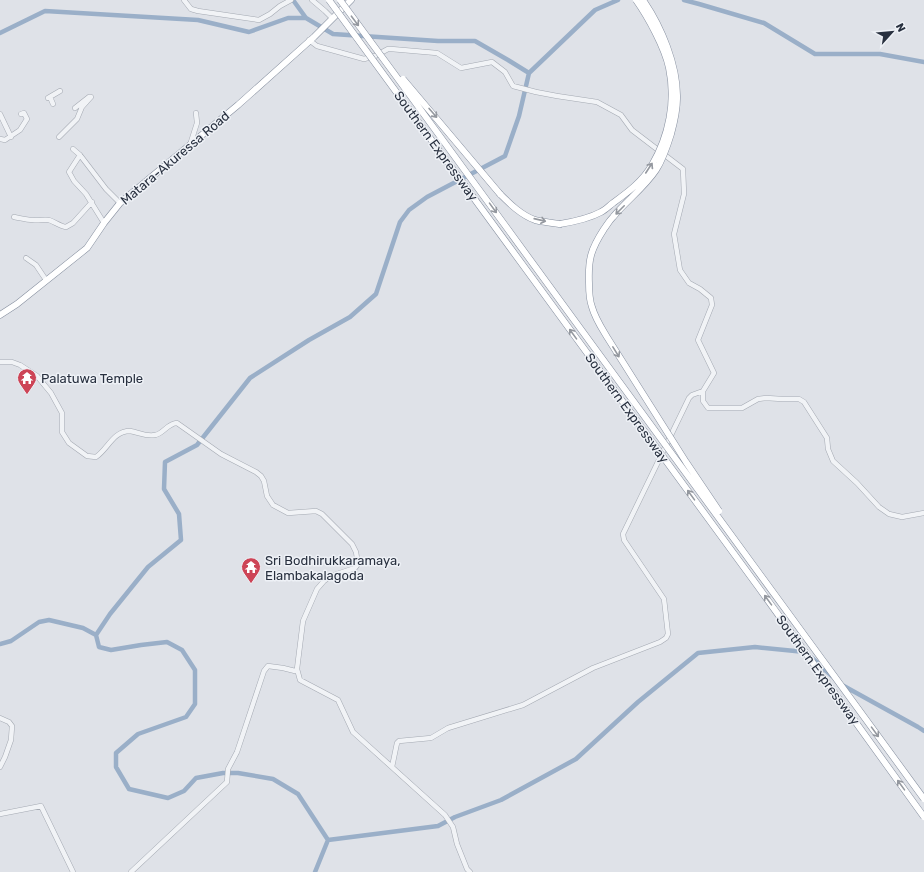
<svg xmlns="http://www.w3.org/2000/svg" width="924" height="872" font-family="Rubik,sans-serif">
<rect width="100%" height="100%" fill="#dfe2e8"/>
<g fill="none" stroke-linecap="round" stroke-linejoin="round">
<path stroke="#9aafc8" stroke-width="4.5" d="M293 0 306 18
M684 0 699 4 764 23 815 54H880L924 62
M0 33 45 11 198 20 249 32 288 18H306L333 34 438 41H475L508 60 529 73
M0 644 11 641 39 622 49 620 83 628 96 635
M812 658 832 676
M842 685 918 727 924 731
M328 840 298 794 273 779 238 773H223L196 778 184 791 168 798 129 789 116 767V753L138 734 186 717 195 704V670L182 650 167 642 141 645 111 650 99 647 96 635 110 614 148 567 181 540 179 514 164 489 165 462 197 445 250 378 309 340 350 317 376 294 400 222 409 210 427 197 505 156 519 116 529 73 595 10 618 0
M315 872 328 840 438 826 455 817 501 800 576 759 638 702 698 653 755 647 805 652 807 653"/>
<defs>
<path id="minor" d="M184 0 191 9 198 11 259 20 270 14 280 6 291 0
M312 0 325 11 332 18
M309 40 317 46 364 59 375 56 388 49H391L437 53 461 68 492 62 505 72 513 86 536 92 557 96 597 102 621 115 632 130 683 169 684 194 674 234 680 270 689 283 700 289 711 298 712 305 698 340 714 373 703 391V401L708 408H742L758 399 766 398 782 399H799L804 402 827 438 828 449 833 461 857 483 879 507 889 514 902 517 924 513
M50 97 53 104
M48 98 60 91
M75 108 89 97
M0 114 11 137
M59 137 77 119 82 107 91 97
M0 139 5 140 20 130 27 119 24 113 21 114
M190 145 197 123 196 113
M73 149 80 155 69 172 74 181 86 194 104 223
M80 155 106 189 120 203
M14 217C20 218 26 220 33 220 39 221 43 219 49 220 55 222 60 226 66 227L73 223 92 202
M26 258 36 265 46 280
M0 362H12L20 365 37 376 51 393 62 413V432L69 443 87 456 96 457C108 449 113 431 130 431 138 432 146 437 155 435 163 434 168 423 177 423L221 454 256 472 261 476 264 481 267 496 273 505 288 513 316 511 322 514 352 544 356 552 358 564 355 568 331 576 324 581 317 589 303 621 297 669 300 680 338 700 353 732 445 815 453 827 457 844 467 869 470 872
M0 718 9 722 12 726 11 740 5 757 0 767
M392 767 397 743 399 741 431 738 448 728 523 705 593 668 660 642 666 638 668 634 664 599 624 540 623 534 689 398 692 395 703 391
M0 814 41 806 73 872
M131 872 227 782 228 769 237 752 264 671 268 666 283 668 295 671 297 669"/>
<path id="highway" d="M500 194C510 204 521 215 535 220 543 222 552 223 560 224
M0 315 17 304 87 248 104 223 120 203 238 105 314 37 351 0"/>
</defs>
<use href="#minor" stroke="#a4a9b2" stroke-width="5.5"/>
<use href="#highway" stroke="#868f9f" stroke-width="7"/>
<use href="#minor" stroke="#f1f3f6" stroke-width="4.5"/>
<use href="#highway" stroke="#fff" stroke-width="6"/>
<defs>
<path id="highway-bridge" d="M329 0 759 588 924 817
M340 0 393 72 924 799
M643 0C661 26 678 66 677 99 677 111 674 123 671 134 667 147 663 159 656 170 644 188 626 201 613 217 609 221 607 225 604 229 591 249 588 259 589 283 589 291 589 299 592 307 595 318 601 327 607 337L686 462 719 511
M403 79 500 194
M560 224C572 222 590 218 601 212 605 210 609 206 613 203 628 192 642 182 652 165 669 136 676 101 669 68 665 48 648 17 636 0"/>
</defs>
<use href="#highway-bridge" stroke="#868f9f" stroke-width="7" stroke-linecap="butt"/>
<use href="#highway-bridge" stroke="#fff" stroke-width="6"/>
</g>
<defs><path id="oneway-shaft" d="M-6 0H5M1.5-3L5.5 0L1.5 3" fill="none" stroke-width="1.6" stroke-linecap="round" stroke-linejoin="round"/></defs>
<g stroke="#94989f">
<use href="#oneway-shaft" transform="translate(355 21) rotate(53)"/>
<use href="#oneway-shaft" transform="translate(433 113) rotate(49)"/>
<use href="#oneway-shaft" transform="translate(649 168) rotate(-57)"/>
<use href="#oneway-shaft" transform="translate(493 208) rotate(54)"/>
<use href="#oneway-shaft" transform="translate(620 210) rotate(135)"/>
<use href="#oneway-shaft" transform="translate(540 220) rotate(13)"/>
<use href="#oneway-shaft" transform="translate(573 334) rotate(-126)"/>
<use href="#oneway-shaft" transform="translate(616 352) rotate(58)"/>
<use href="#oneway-shaft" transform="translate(691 495) rotate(-126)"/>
<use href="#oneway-shaft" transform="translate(768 600) rotate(-126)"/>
<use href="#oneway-shaft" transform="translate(875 732) rotate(54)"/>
<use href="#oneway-shaft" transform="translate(901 785) rotate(-126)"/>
</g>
<defs>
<symbol id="temple-pin" viewBox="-11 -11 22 30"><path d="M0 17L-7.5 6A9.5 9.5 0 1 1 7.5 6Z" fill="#cd4456" stroke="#eef1f6"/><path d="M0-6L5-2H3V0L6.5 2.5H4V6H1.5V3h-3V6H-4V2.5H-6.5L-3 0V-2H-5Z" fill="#fff"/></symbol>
</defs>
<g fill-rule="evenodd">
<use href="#temple-pin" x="16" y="367" width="22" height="30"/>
<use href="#temple-pin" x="240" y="556" width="22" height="30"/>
</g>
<g text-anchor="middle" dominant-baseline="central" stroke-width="3" stroke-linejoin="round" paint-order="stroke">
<g font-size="13" fill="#28303f" stroke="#eef1f6">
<text transform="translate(436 146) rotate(54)">Southern Expressway</text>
<text transform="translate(175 158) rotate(-40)">Matara-Akuressa Road</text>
<text transform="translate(627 408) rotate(54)">Southern Expressway</text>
<text transform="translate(818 670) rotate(54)">Southern Expressway</text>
</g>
<g font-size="13" fill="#28303f" stroke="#eef1f6" text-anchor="start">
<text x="41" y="378">Palatuwa Temple</text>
<text x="265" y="560">Sri Bodhirukkaramaya,<tspan x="265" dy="15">Elambakalagoda</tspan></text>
</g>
</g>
<g transform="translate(892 32) rotate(63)" stroke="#eef1f6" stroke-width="3" paint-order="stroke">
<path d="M0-3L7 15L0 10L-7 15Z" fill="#28303f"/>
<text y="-6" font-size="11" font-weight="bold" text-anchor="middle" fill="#28303f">N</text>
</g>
</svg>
